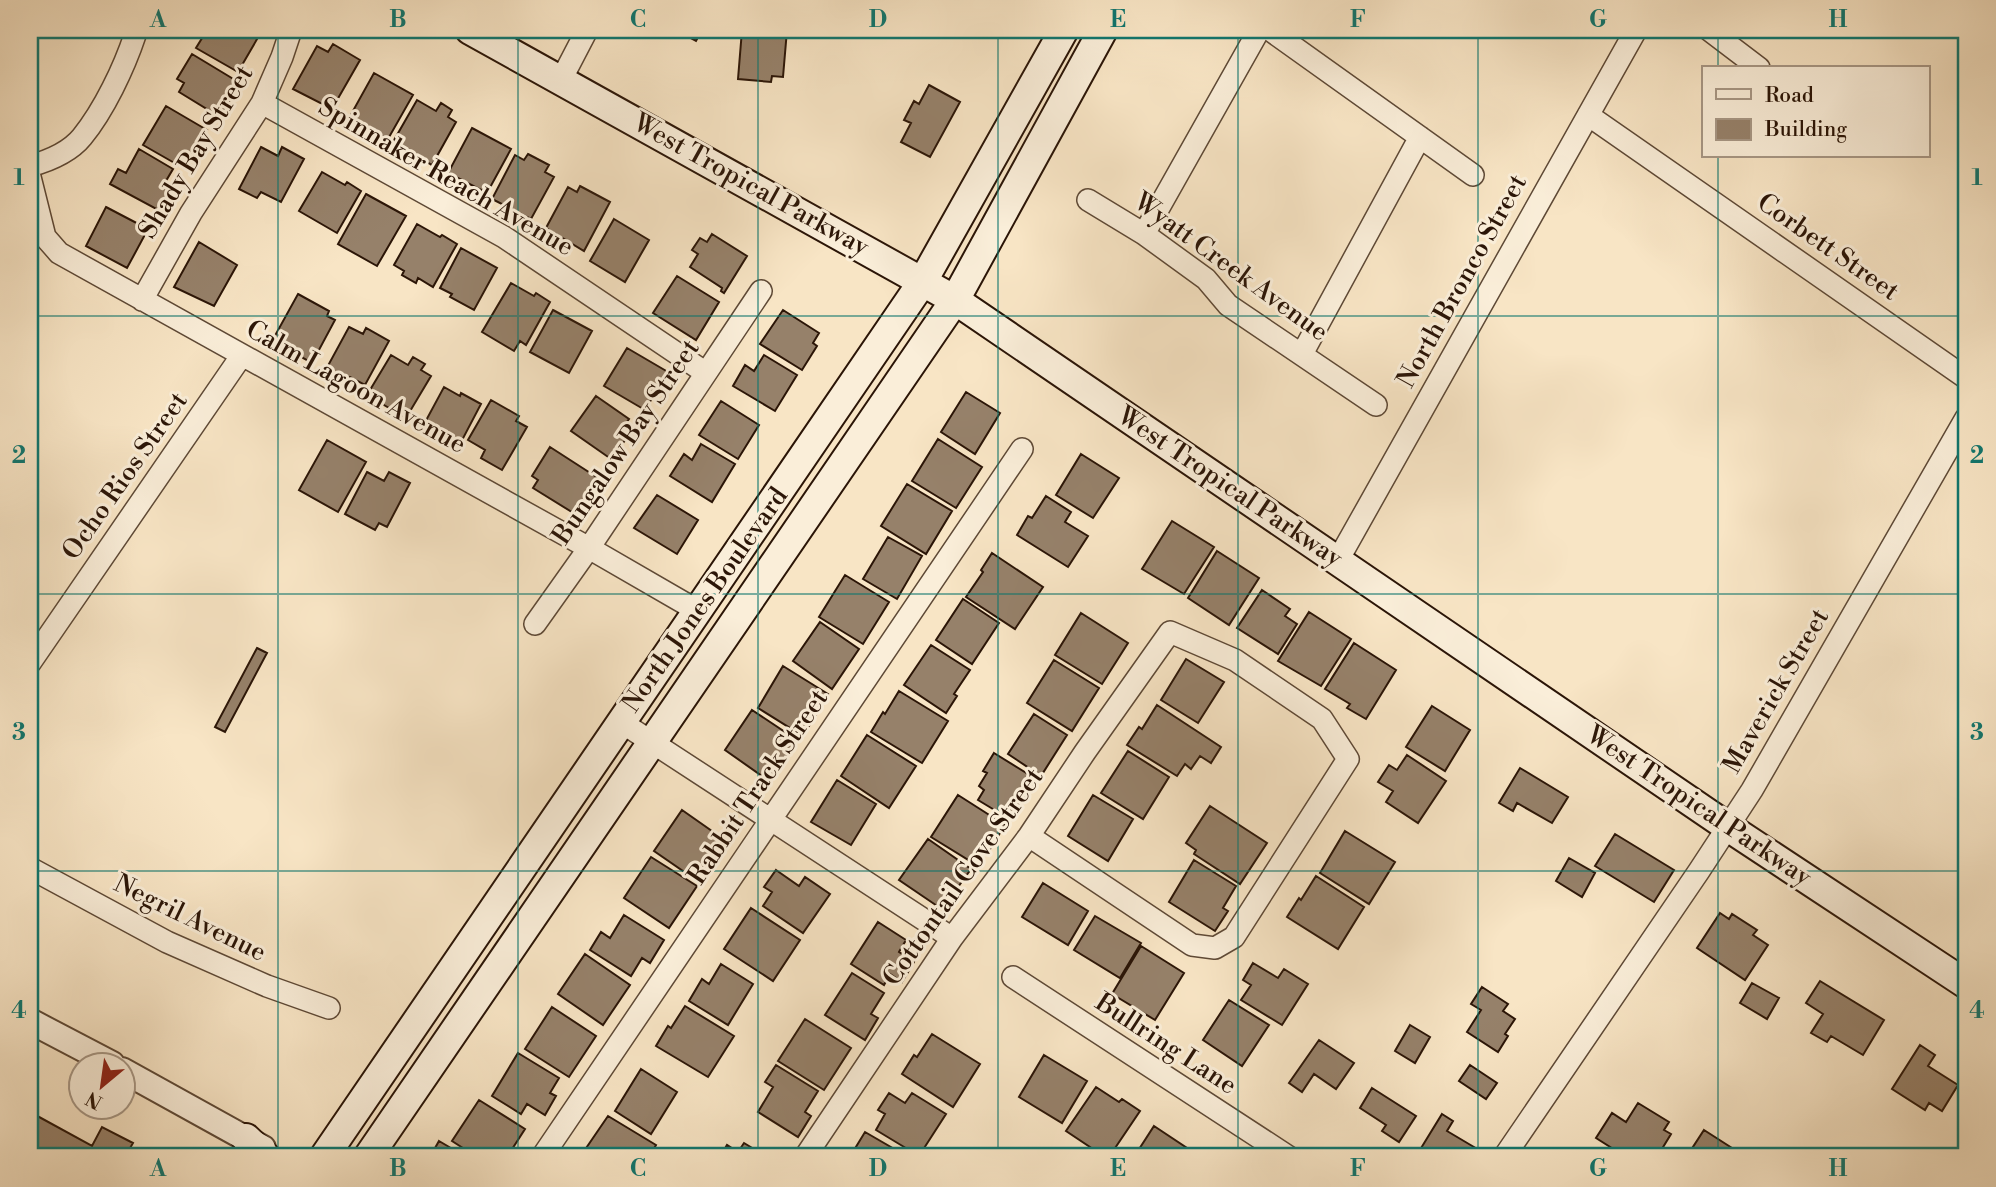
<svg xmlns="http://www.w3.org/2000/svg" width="1996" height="1187" font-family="'Libre Bodoni',serif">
<rect width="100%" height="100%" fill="#f8e5c5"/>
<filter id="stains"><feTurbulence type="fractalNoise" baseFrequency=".00286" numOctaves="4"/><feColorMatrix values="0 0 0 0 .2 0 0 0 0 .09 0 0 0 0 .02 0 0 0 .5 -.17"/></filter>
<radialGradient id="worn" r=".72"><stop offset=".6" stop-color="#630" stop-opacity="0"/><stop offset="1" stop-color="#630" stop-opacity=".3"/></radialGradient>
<path fill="#96816a" stroke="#2b1507" stroke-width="2" d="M207 30H252L260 34 238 72 196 48Z
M676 30H702L696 41Z
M742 30H787L783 77 772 76 771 82 738 79Z
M333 44 360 60 332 109 293 89 317 46 328 52Z
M192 54 240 83 220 117 179 92 184 83 177 79Z
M374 73 413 95 388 139 349 118Z
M929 85 960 102 930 157 901 142 911 123 904 120 914 101 919 104Z
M417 100 436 111 441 103 452 110 448 117 456 122 432 165 393 142Z
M166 106 207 130 185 169 143 145Z
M472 128 511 149 487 193 448 173Z
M261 147 278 156 282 147 304 159 281 202 261 192 257 198 239 189Z
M139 149 173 169 163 186 171 191 160 211 110 184 118 169 126 173Z
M528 154 549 165 545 172 554 177 531 219 492 199 515 155 524 160Z
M322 172 345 185 347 182 361 191 337 233 299 211Z
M580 186 610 202 584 251 546 228 568 187 577 192Z
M366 194 406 216 377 266 338 244Z
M106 207 148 229 127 268 86 246Z
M614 219 649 240 625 282 590 261Z
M417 224 440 237 442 235 457 244 433 287 418 278 416 283 402 275 404 271 394 265Z
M712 234 747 256 724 293 721 291 722 288 690 267 698 254 692 250 700 238 707 242Z
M199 242 237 265 214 306 174 287Z
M461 248 497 268 474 310 450 297 452 294 440 288Z
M677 276 719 302 696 340 653 313Z
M511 283 534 296 536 293 550 302 526 345 520 341 514 351 482 332Z
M298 294 329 311 327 316 335 320 312 363 272 341Z
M553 310 592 331 569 373 530 352Z
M783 310 819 333 813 343 817 346 802 370 760 344Z
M349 327 363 334 366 328 389 341 365 385 350 377 345 385 324 373Z
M627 348 668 372 645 410 604 386Z
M391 355 408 365 413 357 425 364 421 370 431 376 406 418 367 395Z
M764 355 797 375 775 411 733 386 745 365 754 371Z
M444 387 460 396 461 393 481 404 459 446 423 426Z
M966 392 1000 413 975 454 941 432Z
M596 396 629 419 618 434 626 439 611 459 571 431Z
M491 400 519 416 516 421 527 427 502 470 481 458 485 450 468 440Z
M721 401 759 425 738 459 699 435Z
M938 439 982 467 956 508 912 481Z
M327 440 366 462 338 512 299 490Z
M701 444 735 464 712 502 670 476 684 454 692 460Z
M550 447 598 478 575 514 533 488 538 480 532 476Z
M1081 454 1119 478 1093 518 1056 495Z
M367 472 384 481 389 472 410 483 387 527 379 523 375 530 345 514Z
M907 484 952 511 926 554 881 526Z
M657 495 698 520 677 554 634 528Z
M1046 496 1071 512 1065 522 1088 536 1068 567 1017 535 1028 516 1032 518Z
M1172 521 1214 547 1184 594 1142 569Z
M888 537 922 556 897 599 863 579Z
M1217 551 1259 578 1229 625 1188 598Z
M992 553 1043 587 1015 629 966 597 983 572 981 570Z
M845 575 889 602 863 644 819 617Z
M1262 590 1290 609 1285 616 1297 624 1278 654 1237 628Z
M963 599 999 623 972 664 936 640Z
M1309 612 1351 639 1321 686 1278 661Z
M1081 613 1128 643 1102 684 1055 655Z
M820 622 859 649 832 689 793 661Z
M1354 643 1396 670 1366 719 1347 708 1350 704 1325 689Z
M931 645 970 670 954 694 957 696 946 713 904 685Z
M257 648 267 653 225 732 215 727Z
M1186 659 1224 682 1198 723 1161 700Z
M1054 660 1099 688 1072 731 1027 703Z
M783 666 828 694 803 736 758 708Z
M899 691 948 721 922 763 871 732 883 712 885 714Z
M1157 705 1221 747 1211 763 1200 756 1191 769 1185 764 1177 776 1127 745 1139 727 1142 729Z
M1432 706 1470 730 1445 771 1406 747Z
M752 710 797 740 769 781 725 750Z
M1034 714 1067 735 1041 776 1008 754Z
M867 735 916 766 889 808 841 776Z
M1128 751 1169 777 1143 819 1101 793Z
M994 753 1036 779 1011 820 978 800 984 790 979 786 987 773 983 771Z
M1407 755 1446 781 1418 823 1386 802 1393 791 1378 782 1389 765 1397 770Z
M1520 768 1568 797 1552 823 1517 803 1513 811 1499 803Z
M837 780 876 804 851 845 811 822Z
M958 795 1005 825 990 849 986 846 975 864 931 837Z
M1093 795 1133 819 1108 861 1068 836Z
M1210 806 1267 843 1240 884 1194 854 1196 850 1186 843Z
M682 810 729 843 718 859 716 857 699 882 654 851Z
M1345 831 1395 862 1369 904 1320 873Z
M1615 834 1674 870 1654 902 1595 866Z
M928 839 971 869 953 894 957 897 946 912 899 880Z
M651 857 697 886 669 928 624 898Z
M1569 858 1595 873 1582 897 1556 881Z
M1194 860 1236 886 1223 908 1228 911 1215 931 1169 902Z
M776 870 799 886 805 877 830 894 803 933 763 906 772 892 764 887Z
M1316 876 1364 907 1338 949 1287 917 1299 898 1301 900Z
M1043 883 1088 911 1068 945 1022 917Z
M751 908 800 940 773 981 724 949Z
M1720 913 1729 919 1732 914 1757 930 1753 935 1768 945 1745 980 1697 948Z
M624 915 664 940 650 963 642 958 631 976 590 950 601 932 610 938Z
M1095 916 1141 943 1120 978 1074 950Z
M878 922 906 940 899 952 914 962 902 982 890 974 884 985 851 964Z
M1141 946 1184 973 1155 1020 1112 994Z
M585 954 630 985 603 1025 558 994Z
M1253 963 1278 978 1284 969 1308 984 1282 1025 1241 1000 1251 985 1243 980Z
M721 964 753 984 728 1025 689 1001 702 979 709 984Z
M852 973 884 993 871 1014 878 1018 865 1040 825 1015Z
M1820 981 1884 1020 1863 1055 1831 1036 1827 1042 1811 1033 1823 1014 1806 1003Z
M1752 983 1779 998 1767 1019 1740 1003Z
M1482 987 1508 1004 1503 1011 1515 1019 1505 1034 1508 1036 1498 1052 1467 1032 1481 1010 1471 1004Z
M1229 1000 1269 1025 1242 1066 1203 1040Z
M685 1006 734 1036 708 1077 656 1046 668 1026 671 1028Z
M552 1007 596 1036 569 1077 525 1049Z
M805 1019 851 1048 824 1090 778 1061Z
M1410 1025 1430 1037 1415 1063 1395 1051Z
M932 1034 980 1064 953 1107 902 1074 914 1055 917 1057Z
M1319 1040 1354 1063 1336 1089 1314 1074 1302 1092 1289 1083Z
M1920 1045 1935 1055 1928 1066 1958 1085 1942 1111 1929 1103 1925 1110 1892 1089Z
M518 1053 559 1078 550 1093 556 1096 545 1115 527 1104 521 1114 492 1096Z
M1044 1055 1087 1081 1062 1123 1019 1097Z
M776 1065 818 1091 805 1112 811 1116 798 1137 758 1112 773 1087 765 1082Z
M1470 1065 1497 1083 1486 1099 1459 1081Z
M641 1069 677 1092 651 1134 615 1111Z
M1096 1087 1119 1102 1122 1099 1140 1111 1109 1157H1105L1066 1131Z
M1372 1088 1416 1116 1399 1142 1382 1131 1386 1125 1360 1108Z
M889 1093 905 1103 912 1093 946 1114 919 1156 876 1130 885 1114 878 1110Z
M479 1100 525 1129 507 1157H477L452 1141Z
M1638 1103 1669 1122 1664 1130 1671 1134 1657 1157 1646 1153 1643 1157H1626L1596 1138 1612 1113 1626 1122Z
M30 1112 92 1146 102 1127 133 1143 125 1157H30Z
M1442 1114 1453 1121 1447 1131 1479 1150 1475 1157H1426L1418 1153Z
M608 1116 656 1145 649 1157H580Z
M1154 1126 1199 1156 1198 1157H1134Z
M1704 1130 1732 1148 1726 1157H1704L1691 1150Z
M865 1132 908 1157H845L848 1153 851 1155Z
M439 1141 466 1157H430Z
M744 1143 767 1157H720L727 1145 738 1152Z"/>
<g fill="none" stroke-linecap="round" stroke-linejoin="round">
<defs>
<path id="minor" d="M1270 30 1473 175
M1709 30 1759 68
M561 80 587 30
M262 103 504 237 706 373
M1588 115 1966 378
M30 166C48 161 69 153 82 137 104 110 124 68 135 35V30
M30 177 45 237 59 253 589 548 698 611
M1088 200 1144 234 1206 279 1228 305 1376 405
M1144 234 1259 30
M142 300 191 213 262 103 282 57 291 30
M1302 354 1420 137
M1338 560 1636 30
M535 624 589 548 761 291
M30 663 242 355
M621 722 952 938
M30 868 167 942 267 986 329 1008
M1013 977 1289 1157
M542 1157 1022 449
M805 1157 952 938 1029 836 1085 752 1170 632 1235 660 1322 719 1348 759 1234 937 1215 948 1192 945 1029 836
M1504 1157 1699 871 1752 790 1966 418"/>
<path id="tertiary" d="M30 1021 112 1064
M122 1070 263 1148"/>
<path id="secondary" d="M470 30 955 300 1728 827 1966 984
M246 1138 266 1157
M324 1157 923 281 1064 30
M368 1157 955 300 1103 30"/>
</defs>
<use href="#minor" stroke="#5e4936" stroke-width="24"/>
<use href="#tertiary" stroke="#5e4936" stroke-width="28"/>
<use href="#secondary" stroke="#2b1507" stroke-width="32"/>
<use href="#minor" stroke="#faeed9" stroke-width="21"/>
<use href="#tertiary" stroke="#faeed9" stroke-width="24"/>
<use href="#secondary" stroke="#faeed9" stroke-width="28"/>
</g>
<path fill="none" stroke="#0f766e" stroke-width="2" stroke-opacity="0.55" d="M278 30V1157M518 30V1157M758 30V1157M998 30V1157M1238 30V1157M1478 30V1157M1718 30V68M1718 156V1157M30 316H1966M30 594H1966M30 871H1966"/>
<g text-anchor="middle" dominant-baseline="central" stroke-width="6" stroke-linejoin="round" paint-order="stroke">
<g font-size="26" fill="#2b1507" stroke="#faeed9">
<text transform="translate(196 152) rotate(-59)">Shady Bay Street</text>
<text transform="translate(446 177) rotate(30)">Spinnaker Reach Avenue</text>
<text transform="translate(751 185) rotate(29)">West Tropical Parkway</text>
<text transform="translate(1828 247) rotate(35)">Corbett Street</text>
<text transform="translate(1231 267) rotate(36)">Wyatt Creek Avenue</text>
<text transform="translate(1462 281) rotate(-61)">North Bronco Street</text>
<text transform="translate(356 387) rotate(29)">Calm Lagoon Avenue</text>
<text transform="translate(626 442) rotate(-56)">Bungalow Bay Street</text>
<text transform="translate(125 476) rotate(-55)">Ocho Rios Street</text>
<text transform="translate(1230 487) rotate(34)">West Tropical Parkway</text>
<text transform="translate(705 600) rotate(-55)">North Jones Boulevard</text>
<text transform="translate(1776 691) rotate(-60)">Maverick Street</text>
<text transform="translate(758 787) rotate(-56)">Rabbit Track Street</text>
<text transform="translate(1699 806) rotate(34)">West Tropical Parkway</text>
<text transform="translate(963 877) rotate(-55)">Cottontail Cove Street</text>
<text transform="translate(190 918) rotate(26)">Negril Avenue</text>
<text transform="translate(1166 1044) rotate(33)">Bullring Lane</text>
</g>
</g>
<rect width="1996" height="1187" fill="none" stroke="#f8e5c5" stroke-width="77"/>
<rect x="1702" y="66" width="228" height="91" fill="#faeed9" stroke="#a79785" stroke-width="2"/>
<rect x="1716" y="89" width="35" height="10" fill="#faeed9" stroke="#a79785" stroke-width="2"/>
<text x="1765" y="102" font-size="21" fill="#2b1507">Road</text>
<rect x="1716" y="119" width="35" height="21" fill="#96816a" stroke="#a79785" stroke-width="2"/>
<text x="1765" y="136" font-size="21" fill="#2b1507">Building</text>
<g transform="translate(102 1086) rotate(209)"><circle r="33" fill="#faeed9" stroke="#a79785" stroke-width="2"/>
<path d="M0-5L12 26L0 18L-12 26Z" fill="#8f2418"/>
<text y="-10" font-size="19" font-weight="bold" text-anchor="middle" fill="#2b1507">N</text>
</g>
<rect x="38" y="38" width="1920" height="1110" fill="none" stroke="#0f766e" stroke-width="2.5"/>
<g font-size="23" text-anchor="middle" font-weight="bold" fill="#0f766e">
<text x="158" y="27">A</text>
<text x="398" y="27">B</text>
<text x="638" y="27">C</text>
<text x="878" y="27">D</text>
<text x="1118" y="27">E</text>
<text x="1358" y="27">F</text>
<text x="1598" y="27">G</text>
<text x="1838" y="27">H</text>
<text x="19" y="185">1</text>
<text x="1977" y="185">1</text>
<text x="19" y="463">2</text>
<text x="1977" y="463">2</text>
<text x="19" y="740">3</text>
<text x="1977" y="740">3</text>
<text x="19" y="1018">4</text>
<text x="1977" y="1018">4</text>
<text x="158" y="1176">A</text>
<text x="398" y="1176">B</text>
<text x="638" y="1176">C</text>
<text x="878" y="1176">D</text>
<text x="1118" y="1176">E</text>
<text x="1358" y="1176">F</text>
<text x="1598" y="1176">G</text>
<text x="1838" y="1176">H</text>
</g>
<rect width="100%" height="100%" filter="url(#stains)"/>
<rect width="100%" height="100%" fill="url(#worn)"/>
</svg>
